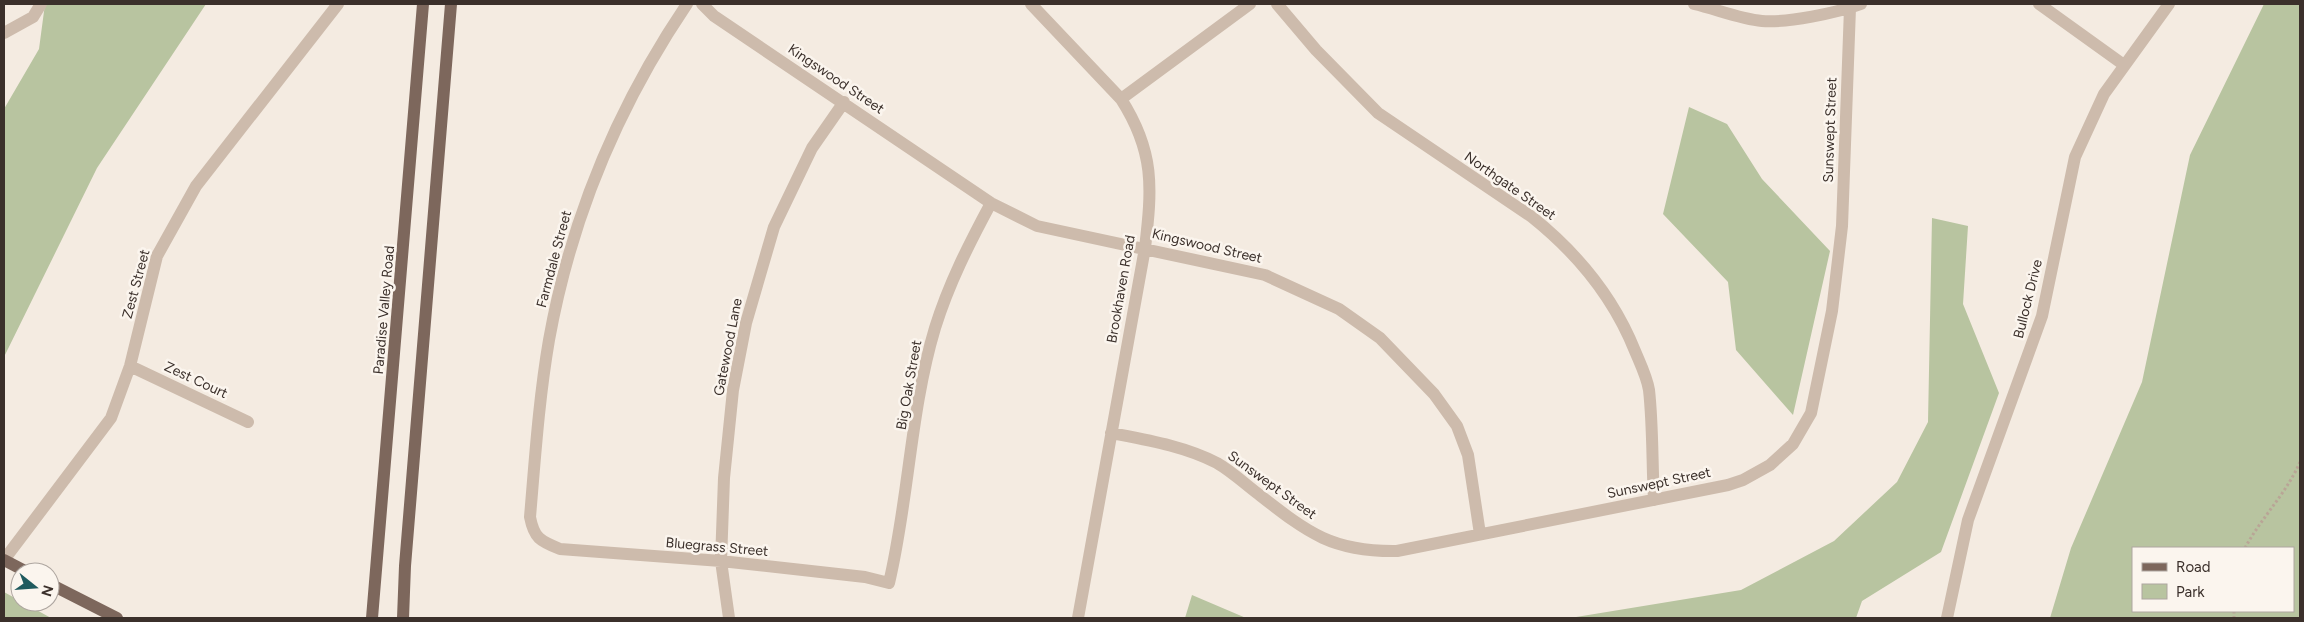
<svg xmlns="http://www.w3.org/2000/svg" width="2304" height="622" font-family="Figtree,sans-serif">
<rect width="100%" height="100%" fill="#f4ebe1"/>
<path fill="#b8c4a0" fill-rule="evenodd" d="M45 4H206L97 168 4 357V109L39 49Z
M2264 4H2300V618H2050L2071 548 2142 382 2190 155ZM2293 548V611H2133V548Z
M1689 107 1727 124 1762 179 1830 251 1793 415 1736 350 1728 282 1663 214Z
M1932 218 1968 226 1963 304 1999 393 1941 552 1862 601 1856 618H1570L1741 590 1834 541 1897 482 1928 422Z
M4 592 51 618H4Z
M1192 595 1246 618H1185Z"/>
<g fill="none" stroke-linecap="round" stroke-linejoin="round">
<path stroke="#b9a596" stroke-width="3" stroke-dasharray="2.5 2.5" stroke-linecap="butt" d="M2245 548C2261 518 2286 494 2300 462
M2234 611V618"/>
<path stroke="#cdbbac" stroke-width="12" d="M687 4C618 106 571 218 549 340 539 398 535 458 530 517 534 538 540 541 560 549L721 561 865 577 889 583C909 499 910 411 935 328 949 283 969 244 991 203
M702 4 714 16 991 203 1037 226 1265 275 1339 309 1380 338 1434 394 1457 426 1468 455 1480 534
M1031 4 1121 99C1155 152 1152 188 1145 248L1078 618
M1277 4 1316 50 1378 113 1532 217C1577 253 1613 296 1635 351 1640 363 1647 377 1649 390 1653 426 1652 464 1654 500
M1694 4C1716 9 1740 19 1762 21 1787 23 1837 13 1861 4
M2039 4 2124 65
M4 33 33 17 41 4
M1121 99 1250 4
M130 366 248 422
M1111 433C1147 440 1184 446 1217 463 1231 471 1244 483 1257 493 1307 532 1331 552 1397 551L1728 485 1743 480 1770 465 1793 444 1811 413 1832 311 1842 226 1850 8
M4 560 111 418 130 366 157 256 196 186 338 4
M729 618 721 561 724 478 733 390 746 323 774 227 812 148 844 102
M1947 618 1968 520 2042 316 2075 157 2104 94 2169 4"/>
<path stroke="#7d675c" stroke-width="12" d="M4 560 27 572
M50 584 117 618
M372 618 423 4
M403 618 405 566 451 4"/>
</g>
<g text-anchor="middle" dominant-baseline="central" stroke-width="5" stroke-linejoin="round" paint-order="stroke">
<g font-size="14" fill="#3b302b" stroke="#fbf5ee">
<text transform="translate(836 79) rotate(34)">Kingswood Street</text>
<text transform="translate(1830 130) rotate(-88)">Sunswept Street</text>
<text transform="translate(1510 186) rotate(35)">Northgate Street</text>
<text transform="translate(1207 246) rotate(13)">Kingswood Street</text>
<text transform="translate(554 259) rotate(-75)">Farmdale Street</text>
<text transform="translate(136 284) rotate(-75)">Zest Street</text>
<text transform="translate(1121 289) rotate(-80)">Brookhaven Road</text>
<text transform="translate(2028 299) rotate(-76)">Bullock Drive</text>
<text transform="translate(384 310) rotate(-85)">Paradise Valley Road</text>
<text transform="translate(728 347) rotate(-79)">Gatewood Lane</text>
<text transform="translate(196 380) rotate(25)">Zest Court</text>
<text transform="translate(909 385) rotate(-80)">Big Oak Street</text>
<text transform="translate(1659 483) rotate(-12)">Sunswept Street</text>
<text transform="translate(1272 485) rotate(36)">Sunswept Street</text>
<text transform="translate(717 547) rotate(5)">Bluegrass Street</text>
</g>
</g>
<rect width="2304" height="622" fill="none" stroke="#3b302b" stroke-width="10"/>
<rect x="2132" y="547" width="162" height="65" fill="#fbf5ee" stroke="#aea6a0"/>
<rect x="2142" y="563" width="25" height="8" fill="#7d675c" stroke="#aea6a0"/>
<text x="2176" y="572" font-size="15" fill="#3b302b">Road</text>
<rect x="2142" y="584" width="25" height="15" fill="#b8c4a0" stroke="#aea6a0"/>
<text x="2176" y="597" font-size="15" fill="#3b302b">Park</text>
<g transform="translate(35 587) rotate(107)"><circle r="24" fill="#fbf5ee" stroke="#aea6a0"/>
<path d="M0-4L9 19L0 12L-9 19Z" fill="#1f5a5e"/>
<text y="-8" font-size="14" font-weight="bold" text-anchor="middle" fill="#3b302b">N</text>
</g>
</svg>
